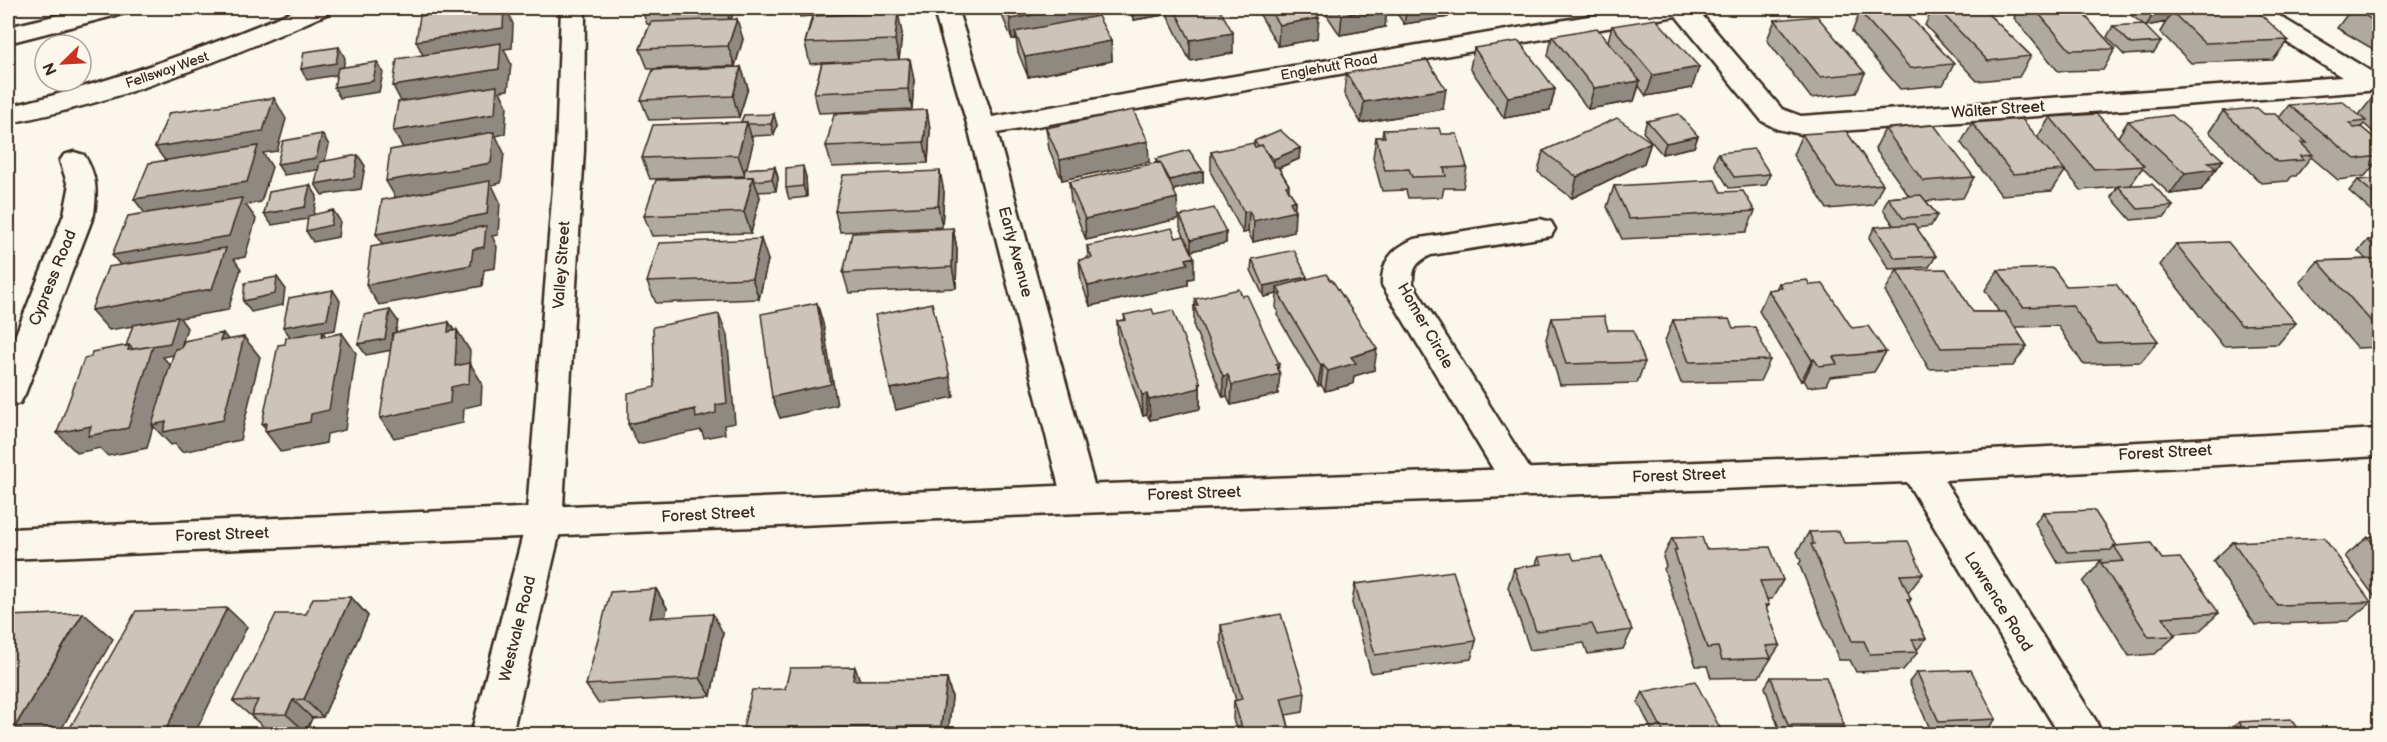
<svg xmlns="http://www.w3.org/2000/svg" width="2387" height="742" font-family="'Balsamiq Sans',sans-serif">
<rect width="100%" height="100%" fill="#fbf7ec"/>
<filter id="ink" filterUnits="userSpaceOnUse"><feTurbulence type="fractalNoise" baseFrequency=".0167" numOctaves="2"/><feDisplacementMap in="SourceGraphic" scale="12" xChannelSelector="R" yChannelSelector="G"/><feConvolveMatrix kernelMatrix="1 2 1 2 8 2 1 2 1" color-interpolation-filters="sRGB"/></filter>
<g filter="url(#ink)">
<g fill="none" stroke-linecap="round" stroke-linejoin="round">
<defs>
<path id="street" d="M561 8H585L584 150 562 523 512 734H471L526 523 556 150Z
M933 8H957L992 117 1636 8H1696L1782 109 1801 116 2342 77 2240 13 2237 8H2266L2380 77V90L1801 134 1777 129 1762 121 1676 16 997 133 1098 499 1093 509 1080 513 1067 509 1062 499 968 127Z
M74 152 84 155C97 175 97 191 94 214L25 394 20 403 8 407V354L64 214 69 189 60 161 64 155Z
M1540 219 1551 222 1555 229 1551 236 1431 255C1416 262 1412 268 1413 284L1538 482 1533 492 1520 496 1507 492 1382 285C1381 261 1393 248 1414 239Z"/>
<path id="secondary" d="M2380 429V456L1944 480 2096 721 2101 734H2059L1907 482 1080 513 8 559V529L1080 485 1917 454Z"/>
<path id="primary" d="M300 8H332L329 13C226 59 118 103 8 123V107C108 83 205 49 300 8Z"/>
<path id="highway" d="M88 8H128L125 13 8 43V27Z"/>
</defs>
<use href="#street" stroke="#3b2a1e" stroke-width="5"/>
<use href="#secondary" stroke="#3b2a1e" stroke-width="5"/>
<use href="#primary" stroke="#3b2a1e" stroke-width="5"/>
<use href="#highway" stroke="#3b2a1e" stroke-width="5"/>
<use href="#street" fill="#fbf7ec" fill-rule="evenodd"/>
<use href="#secondary" fill="#fbf7ec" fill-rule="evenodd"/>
<use href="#primary" fill="#fbf7ec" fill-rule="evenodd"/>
<use href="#highway" fill="#fbf7ec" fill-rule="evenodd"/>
</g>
<path fill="#afa99f" stroke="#3b2a1e" stroke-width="1.5" d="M641 8H735L731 19 743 39 735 66 648 69 640 49 650 24H647Z
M798 8H886V13L902 33 899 60 914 80 912 109 819 113 814 93 822 63 810 64 805 43 812 16 800 17Z
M1000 8H1092L1093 17 1111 41 1112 61 1028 77 1018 52 1016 39H1012L1001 13Z
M1127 8H1163V15L1134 20Z
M1168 8H1219L1233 53 1190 61 1168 16Z
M1256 8H1312L1317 39 1278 46Z
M1322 8H1387L1385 27 1340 35Z
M1393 8H1449L1448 17 1404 24Z
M1933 8H1982L2031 56 2019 77 1977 81 1925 25Z
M2019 8H2078L2115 49 2103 70 2058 71 2014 18Z
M2121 8H2215L2214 10 2288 40 2273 60 2191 63 2160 32 2166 22 2146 26Z
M2303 8H2319L2308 11Z
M2352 8H2379V48L2373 49 2337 28Z
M1860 12 1954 64 1943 85 1900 89 1852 32Z
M1775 20 1865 73 1856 93 1811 98 1767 40Z
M1612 26 1692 88 1646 96 1639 86 1634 101 1588 109 1548 56 1552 36 1608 41Z
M2113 26 2161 42 2154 53 2124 55 2107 37Z
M1474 48 1555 89 1550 110 1504 118 1470 68Z
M741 67 748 88 739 117 649 120 641 100Z
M1346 73 1443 109 1361 123 1344 94Z
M2373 97H2379V137L2364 124 2361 127 2379 142V159L2365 176 2338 180 2311 157 2296 176H2292L2288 181 2261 183 2209 132 2223 111 2264 114 2279 118 2289 105 2359 115Z
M927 110 930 130 928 163 832 167 826 146Z
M744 115 777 125 774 135 751 136 753 143 746 169 775 167 778 178 776 191 758 192 760 197 751 233 652 236 644 216 744 177V176L650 179 642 158 741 122Z
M2050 117 2118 137 2128 121 2223 160 2201 190 2170 194 2142 168 2131 185 2173 206 2165 217 2131 220 2111 197 2118 187 2081 190 2065 171 2052 191 2001 195 1961 143 1972 123 2037 138Z
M1647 121 1698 136 1694 147 1662 154 1643 132Z
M1046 128 1149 162 1062 180 1049 149Z
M1885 129 1974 177 1963 198 1926 201 1937 215 1931 226 1916 228 1936 256 1929 267 1889 269 1869 238 1875 227 1894 226 1883 209 1888 198 1909 196 1875 149Z
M1383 130 1441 134 1467 167 1463 188H1444L1442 197 1408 198 1406 190 1382 191 1373 158 1376 137H1382Z
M1802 134 1883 184 1873 205 1827 209 1793 155Z
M1254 141 1300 148 1299 159 1279 168 1289 185V191L1295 200 1294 232 1253 242 1248 232 1243 233 1211 173V152L1254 144Z
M1651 142 1644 163 1572 198 1538 172 1543 151Z
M1718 153 1770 174 1766 185 1729 188 1714 164Z
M1156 159 1203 171V182L1173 190 1178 219 1086 240 1071 202 1069 182 1156 163Z
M806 177 807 197 789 199 786 188Z
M2379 178V217H2378L2349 191 2358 180Z
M1614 186 1721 192 1755 211 1746 232 1622 239 1607 207Z
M944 192 942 227 840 232 835 211Z
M1180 216 1226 232V243L1191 251 1180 227Z
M953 228 957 249 956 288 849 293 843 273Z
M2379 239V347L2357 348 2300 282 2318 261 2366 259 2358 251 2368 240Z
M2176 244 2296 323 2278 344 2223 346 2160 265Z
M1087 246 1194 278 1188 279V285L1090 306 1081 281 1079 260 1088 258Z
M1252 259 1307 277V279L1374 370 1354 376 1353 384 1325 391 1321 385 1318 386 1277 315 1278 311 1276 308 1277 294 1264 297 1251 270Z
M768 260 759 299 656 303 647 282Z
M1897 270 1973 312H1999L1985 290 1998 270 2066 286 2158 341 2141 362 2083 364 2058 326 2015 327 2027 346 2013 366 1929 369 1885 291Z
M1779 283 1810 285 1852 328 1886 352 1874 372 1830 377 1826 385 1808 387 1804 380 1801 381 1759 311 1768 290 1776 289Z
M1195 299 1278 370V394L1231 405 1227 396 1223 397 1194 327V306H1195Z
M1154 314 1200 382V409L1150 420 1147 415 1143 416 1118 342 1117 321 1125 320 1124 315Z
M1552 318 1645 362 1637 383 1560 385 1546 339Z
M1673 320 1733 328 1770 360 1760 381 1681 383 1665 341Z
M2043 512 2117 546 2162 559 2219 613 2198 632 2174 634 2175 636 2155 654 2129 656 2083 582 2097 566V565L2101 560 2058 563 2035 523Z
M1809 532 1844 543 1923 574 1908 593 1911 599 1909 603 1926 639 1917 650 1918 652 1903 670 1856 672 1850 660H1839L1799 564 1801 561 1797 552Z
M2379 536V603L2345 556 2368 537Z
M1672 538 1706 549 1783 580 1772 599H1767L1769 605 1766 609 1780 645 1759 677 1711 678 1707 666H1696L1664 569 1666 566 1663 557Z
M2233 542 2371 602 2348 621 2255 625 2213 561Z
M1538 557 1574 560 1632 630 1623 649 1588 654 1584 643 1530 650 1508 587 1514 568 1536 565Z
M1355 584 1476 641 1471 659 1371 673 1352 603Z
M656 589 667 608 665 617 723 633 711 696 598 703 586 685Z
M351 597 368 616 323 717 312 718 306 732 271 733 233 701 306 614Z
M1221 625 1305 693 1303 712 1286 715 1291 735H1238L1233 719 1234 701H1236L1221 644Z
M1917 672 1996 719 1987 729 1931 731 1909 682Z
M1771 677 1844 725 1836 734 1781 735 1765 687Z
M947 679 952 697 948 735H747L743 728 785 689 860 680Z
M1643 692 1721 730 1718 735H1654L1638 702Z
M2379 719V729L2374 722Z
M2239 722 2301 735H2229L2227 732Z"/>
<path fill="#8f8982" stroke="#3b2a1e" stroke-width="1.5" d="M425 8H515V10L508 11 513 24 512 48 504 49 511 64 508 90 500 91 507 106 505 134 496 136 504 153 501 183 492 185 500 202 498 235 492 236 497 247 495 268 484 270 482 286 379 305 366 285 389 255 376 234 398 202 386 181 405 151 393 131 404 107 393 86 426 61 416 41 433 22Z
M726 8H735L730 22Z
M1072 8H1092L1094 24 1015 32 1016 39H1012L1010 19Z
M1143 8H1163V15L1134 20 1133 9Z
M1387 8 1385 27 1340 35 1342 15Z
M1407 8H1449L1448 17 1404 24Z
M1488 8H1501L1488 10Z
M2157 8H2215L2212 12H2172L2166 22 2146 26Z
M2311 8H2319L2308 11Z
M898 12 902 33 899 60 895 40Z
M1319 18 1317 39 1278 46 1279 25Z
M737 19 743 39 735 66 728 46Z
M1233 33V53L1190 61V40Z
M1111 41 1112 61 1028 77 1025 57Z
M2379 41V48L2373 49Z
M339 47 345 58 342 74 307 80 301 69Z
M910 59 914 80 912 109 908 89Z
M377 62 383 73 379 92 340 98 334 87Z
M741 67 748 88 739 117 733 96Z
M1699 67 1692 88 1646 96 1653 75Z
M1640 81 1634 101 1588 109 1594 88Z
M1446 89 1443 109 1361 123 1364 102Z
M1555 89 1550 110 1504 118 1508 97Z
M274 98 286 119 277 151 263 153 272 167 261 202 246 205 256 219 245 257 234 259 241 269 228 310 180 318 187 328 179 354 163 357 171 366 244 337 260 357 240 440 182 452 175 444 171 445 153 426 147 448 108 456 100 448 77 453 57 433 128 350 129 345 177 319 109 330 91 310 129 276 112 255 150 220 134 199 170 167 155 147Z
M927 110 930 130 928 163 924 142Z
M774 114 777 125 774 135 771 124Z
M747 122 753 143 745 175 738 155Z
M322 134 329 145 323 169 284 175 277 164Z
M1698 136 1694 147 1662 154 1666 143Z
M1148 141 1149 162 1062 180 1060 160Z
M1651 142 1644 163 1572 198 1577 177Z
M1300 148 1299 159 1273 170 1274 159Z
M358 155 365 166 361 189 322 195 315 184Z
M2223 160 2201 190 2170 194 2185 173 2208 162Z
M803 166 806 177 807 197 803 186Z
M775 167 778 178 776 191 772 179Z
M940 171 944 192 942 227 938 206Z
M1203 171V182L1170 191V180Z
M753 177 760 197 751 233 744 212Z
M310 185 317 196 313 218 272 225 264 214Z
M1177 198 1178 219 1086 240 1085 219Z
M1295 200 1294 212 1295 211 1294 232 1253 242 1254 221 1290 202Z
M333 210 340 221 338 237 313 242 306 231Z
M1249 211 1248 232 1243 233 1244 212Z
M8 217 12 223 8 233Z
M953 228 957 249 956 288 952 267Z
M1226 232V243L1191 251V240Z
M761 239 768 260 759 299 752 278Z
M1194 257V278L1188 279V285L1090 306 1088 286Z
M277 277 285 288 283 305 251 312 243 301Z
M1307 277 1306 288 1277 287V294L1264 297V286Z
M333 290 340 301 335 330 323 332 337 352 322 337 291 338 283 327Z
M817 303 823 323 837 405 780 418 772 397Z
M390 310 398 321 392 350 366 355 358 344Z
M719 314 727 335 735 423 724 425 725 434 704 438 701 430 638 444 628 424 716 405Z
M449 322 457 335V330L470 351 468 384 470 363 482 383 481 404 464 408 463 423 394 438 380 418 451 387 455 366 448 332Z
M223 333 239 354 220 341Z
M342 333 356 353 345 430 327 434 326 443 281 452 265 431H268L262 424 311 414Z
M1377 349 1374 370 1354 376 1353 384 1325 391 1328 371 1351 357Z
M1814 359 1804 380 1801 381 1812 360Z
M1276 364H1279L1278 374H1280L1278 394 1231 405 1232 385Z
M1323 365 1321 385 1318 386 1321 366Z
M1228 375 1227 396 1223 397V376Z
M950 377 954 397 896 410 890 389Z
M1200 382V409L1150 420 1149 400Z
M1147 394V415L1143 416 1142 395Z
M656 589 667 608 661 637 650 618Z
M351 597 368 616 323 717 304 699Z
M227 608 247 627 194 735H163Z
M83 613 113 639 58 735H10Z
M713 614 723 633 711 696 700 678Z
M855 667 862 685 853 680Z
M947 679 952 697 948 735H944L941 726Z
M293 700 312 718 306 732 286 714Z
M1721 730 1718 735H1703Z"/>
<path fill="#ccc4b9" stroke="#3b2a1e" stroke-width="1.5" d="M476 8H504L503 28 416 41 420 16Z
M1005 8H1072L1010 19Z
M1174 8H1219L1233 33 1190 40Z
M1268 8H1312L1319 18 1279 25Z
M1337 8H1385L1342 15Z
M1902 8 1954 64 1910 68 1860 12Z
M1937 8H1982L2031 56 1988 61Z
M2034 8H2078L2115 49 2070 50Z
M2352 8H2379V24Z
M2255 9 2288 40 2204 43 2172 12Z
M898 12 895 40 805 43 813 16Z
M1098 16 1111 41 1025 57 1015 32Z
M1817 16 1865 73 1820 77 1775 20Z
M737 19 728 46 640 49 651 22Z
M1656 19 1699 67 1653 75 1612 26Z
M2143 24 2161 42 2131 44 2113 26Z
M1597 28 1640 81 1594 88 1552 36Z
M1519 41 1555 89 1508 97 1474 48Z
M501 43 499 69 393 86 397 59Z
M339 47 336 63 301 69 304 52Z
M910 59 908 89 814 93 822 63Z
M1427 60 1446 89 1364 102 1346 73Z
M377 62 373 81 334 87 338 68Z
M741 67 733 96 641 100 653 70Z
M497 86 495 114 393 131 398 102Z
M2373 97H2379V102Z
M274 98 263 131 155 147 169 113Z
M2342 101 2366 121 2349 123 2354 128 2361 127 2379 142V150L2376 151 2379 153V156L2355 159 2289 105Z
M2257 108 2264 114H2275L2307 143H2301L2313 155 2300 156 2304 160 2277 162 2223 111Z
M927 110 924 142 826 146 834 114Z
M1133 110 1148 141 1060 160 1046 128Z
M774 114 771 124H747V122H741L744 115Z
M1679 114 1698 136 1666 143 1647 121Z
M2097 114 2144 166 2094 169 2050 117Z
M2172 115 2223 160 2208 162 2216 169 2185 173 2128 121Z
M1617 118 1651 142 1577 177 1543 151Z
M2022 119 2065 170 2013 174 1972 123Z
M747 122 738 155 642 158 653 125Z
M1934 125 1974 177 1923 181 1885 129Z
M1439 128 1441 134H1457L1467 167 1444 168 1446 176 1412 177 1409 169 1385 170 1376 137H1385L1383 130Z
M1280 130 1300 148 1274 159 1265 151 1262 145 1259 146 1254 141Z
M1846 131 1883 184 1837 188 1802 134Z
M494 132 491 163 386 181 390 150Z
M322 134 316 158 277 164 283 141Z
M1253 143 1255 147 1262 145 1275 167H1278L1289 185 1286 186 1295 200 1290 202 1295 211 1254 221 1249 211 1244 212 1211 152Z
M258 146 247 182 134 199 149 163Z
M1754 149 1770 174 1734 177 1718 153Z
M1189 150 1203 171 1170 180 1160 162 1158 163 1156 159Z
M358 155 354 177 315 184 320 162Z
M1160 162 1177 198 1085 219 1069 182Z
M803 166V186L786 188V168Z
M775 167 772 179 755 181 753 177H744L745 169Z
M940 171 938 206 835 211 843 175Z
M753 177 744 212 644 216 656 180Z
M2379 178V198L2358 180Z
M1715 180 1721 192 1743 191 1755 211 1629 219 1614 186Z
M490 181 487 214 376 234 382 200Z
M2152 184 2173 206 2138 209 2118 186Z
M310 185 305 207 264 214 269 192Z
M1921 195 1937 215 1903 218 1888 198Z
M242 198 229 236 112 255 128 216Z
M1214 208 1226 232 1191 240 1180 216Z
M333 210 331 225 306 231 308 216Z
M1914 224 1936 256 1895 258 1875 227Z
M486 226 484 247 473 249 471 265 366 285 371 247Z
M953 228 952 267 843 273 852 233Z
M1172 228 1176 238 1184 236 1194 257 1186 259 1188 264 1088 286 1079 260 1092 258 1087 246Z
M761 239 752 278 647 282 659 243Z
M2379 239V252L2368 240Z
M2228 242 2296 323 2241 325 2176 244Z
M226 248 212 289 91 310 108 267Z
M1294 250 1307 277 1264 286 1252 259Z
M2379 259V327H2376L2318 261Z
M2053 268 2066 286 2116 284 2158 341 2098 343 2072 305 2023 307 1998 270Z
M1946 269 1973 312H2005L2027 346 1941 348 1897 270Z
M1326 274 1330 280H1332L1377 349 1351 357 1356 363 1328 371 1323 365 1321 366 1279 294H1281L1277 287Z
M277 277 275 294 243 301 245 283Z
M1807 280 1810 285 1823 284 1852 328 1868 326 1886 352 1833 357 1837 364 1819 366 1814 359 1812 360 1768 290 1782 288 1779 283Z
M1239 289 1242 296 1247 295 1279 364H1276L1280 374 1232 385 1228 375 1223 376 1194 306 1198 305 1195 299Z
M333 290 327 319 283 327 289 298Z
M817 303 831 384 772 397 761 314Z
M932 303 950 377 890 389 875 315Z
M1152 309 1154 314 1173 310 1200 382 1198 383 1200 388 1149 400 1147 394 1142 395 1117 321 1126 320 1124 315Z
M390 310 385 339 358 344 364 315Z
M719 314 727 403 716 405V413L696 418 695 409 628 424V393L655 387 653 327Z
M1604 316 1608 330H1633L1645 362 1566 364 1552 318Z
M178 317 170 343 133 349 129 345 126 346 133 325Z
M1729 319 1733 328 1755 327 1770 360 1689 362 1673 320Z
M449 322 448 332 457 330 455 366 470 363 469 383 451 387 450 403 380 418 393 333Z
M323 331 322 337 342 333 329 410 311 414 310 422 265 431 266 423 262 424 278 345 285 344 286 338Z
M223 333 220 341 244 337 223 420 163 432 166 422 152 425 175 349 181 348 184 341Z
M129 345 128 350 153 346 128 428 88 436 91 426 57 433 84 359 91 357 92 352Z
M2094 510 2117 546H2114L2111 550 2067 552 2043 512Z
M1839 531 1844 543 1908 541 1923 574 1900 575 1911 599H1907L1926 639H1912L1918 652 1870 654 1864 641H1852L1811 544H1814L1809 532Z
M2379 536V552L2368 537Z
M1702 537 1706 549 1770 547 1783 580 1760 581 1769 605H1765L1780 645 1766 646 1771 658 1722 660 1718 647 1707 648 1674 550H1677L1672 538Z
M2324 538 2371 602 2277 605 2233 542Z
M2151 543 2162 559 2180 558 2219 613 2163 617 2175 636 2149 637 2101 563 2124 561 2114 546Z
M1571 553 1574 560 1602 557 1632 630 1597 635 1592 624 1536 631 1514 568 1542 564 1538 557Z
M1453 571 1476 641 1375 655 1355 584Z
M656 589 650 618 713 614 700 678 586 685 610 592Z
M351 597 304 699 293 700 286 714 251 715 258 700 233 701 276 614H306L313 598Z
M227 608 163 735H66L136 611Z
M83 613 10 735H8V616Z
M1281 614 1305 693 1281 698 1291 735H1244L1234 701 1242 699 1221 625Z
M855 667 853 680 947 679 941 726 743 728 752 690 785 689 790 668Z
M1971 670 1996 719 1939 722 1917 672Z
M1771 677H1826L1844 725H1788Z
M1695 681 1721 730 1703 735H1665L1643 692Z
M2291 719 2301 735H2247L2239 722Z
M614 731H655L654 735H613Z"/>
</g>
<g text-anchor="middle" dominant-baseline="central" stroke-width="4.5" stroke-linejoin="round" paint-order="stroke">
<g font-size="14" fill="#3b2a1e" stroke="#fbf7ec">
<text transform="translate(1329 67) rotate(-10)">Englehutt Road</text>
<text transform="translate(167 70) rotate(-19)">Fellsway West</text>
</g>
<g font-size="16" fill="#3b2a1e" stroke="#fbf7ec">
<text transform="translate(1998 110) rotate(-4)">Walter Street</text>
<text transform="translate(1015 252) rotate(75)">Early Avenue</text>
<text transform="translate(562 265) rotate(-86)">Valley Street</text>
<text transform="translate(53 278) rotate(-68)">Cypress Road</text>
<text transform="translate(1425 326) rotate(60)">Homer Circle</text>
<text transform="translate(2165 453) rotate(-3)">Forest Street</text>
<text transform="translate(1679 476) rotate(-2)">Forest Street</text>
<text transform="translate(1194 494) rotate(-2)">Forest Street</text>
<text transform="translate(708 515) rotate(-3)">Forest Street</text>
<text transform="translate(222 535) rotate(-2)">Forest Street</text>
<text transform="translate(1998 602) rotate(58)">Lawrence Road</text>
<text transform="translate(518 629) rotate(-76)">Westvale Road</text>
</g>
</g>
<rect width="2387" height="742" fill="none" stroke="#fbf7ec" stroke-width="30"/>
<rect x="15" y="15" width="2357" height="712" fill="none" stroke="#3b2a1e" stroke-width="2" filter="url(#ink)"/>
<g transform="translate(63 63) rotate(246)"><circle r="28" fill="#fbf7ec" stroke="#aea59a" stroke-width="1.5"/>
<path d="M0-4.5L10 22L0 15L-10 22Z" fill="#c8321e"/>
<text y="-9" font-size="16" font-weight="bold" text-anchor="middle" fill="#3b2a1e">N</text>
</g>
</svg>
